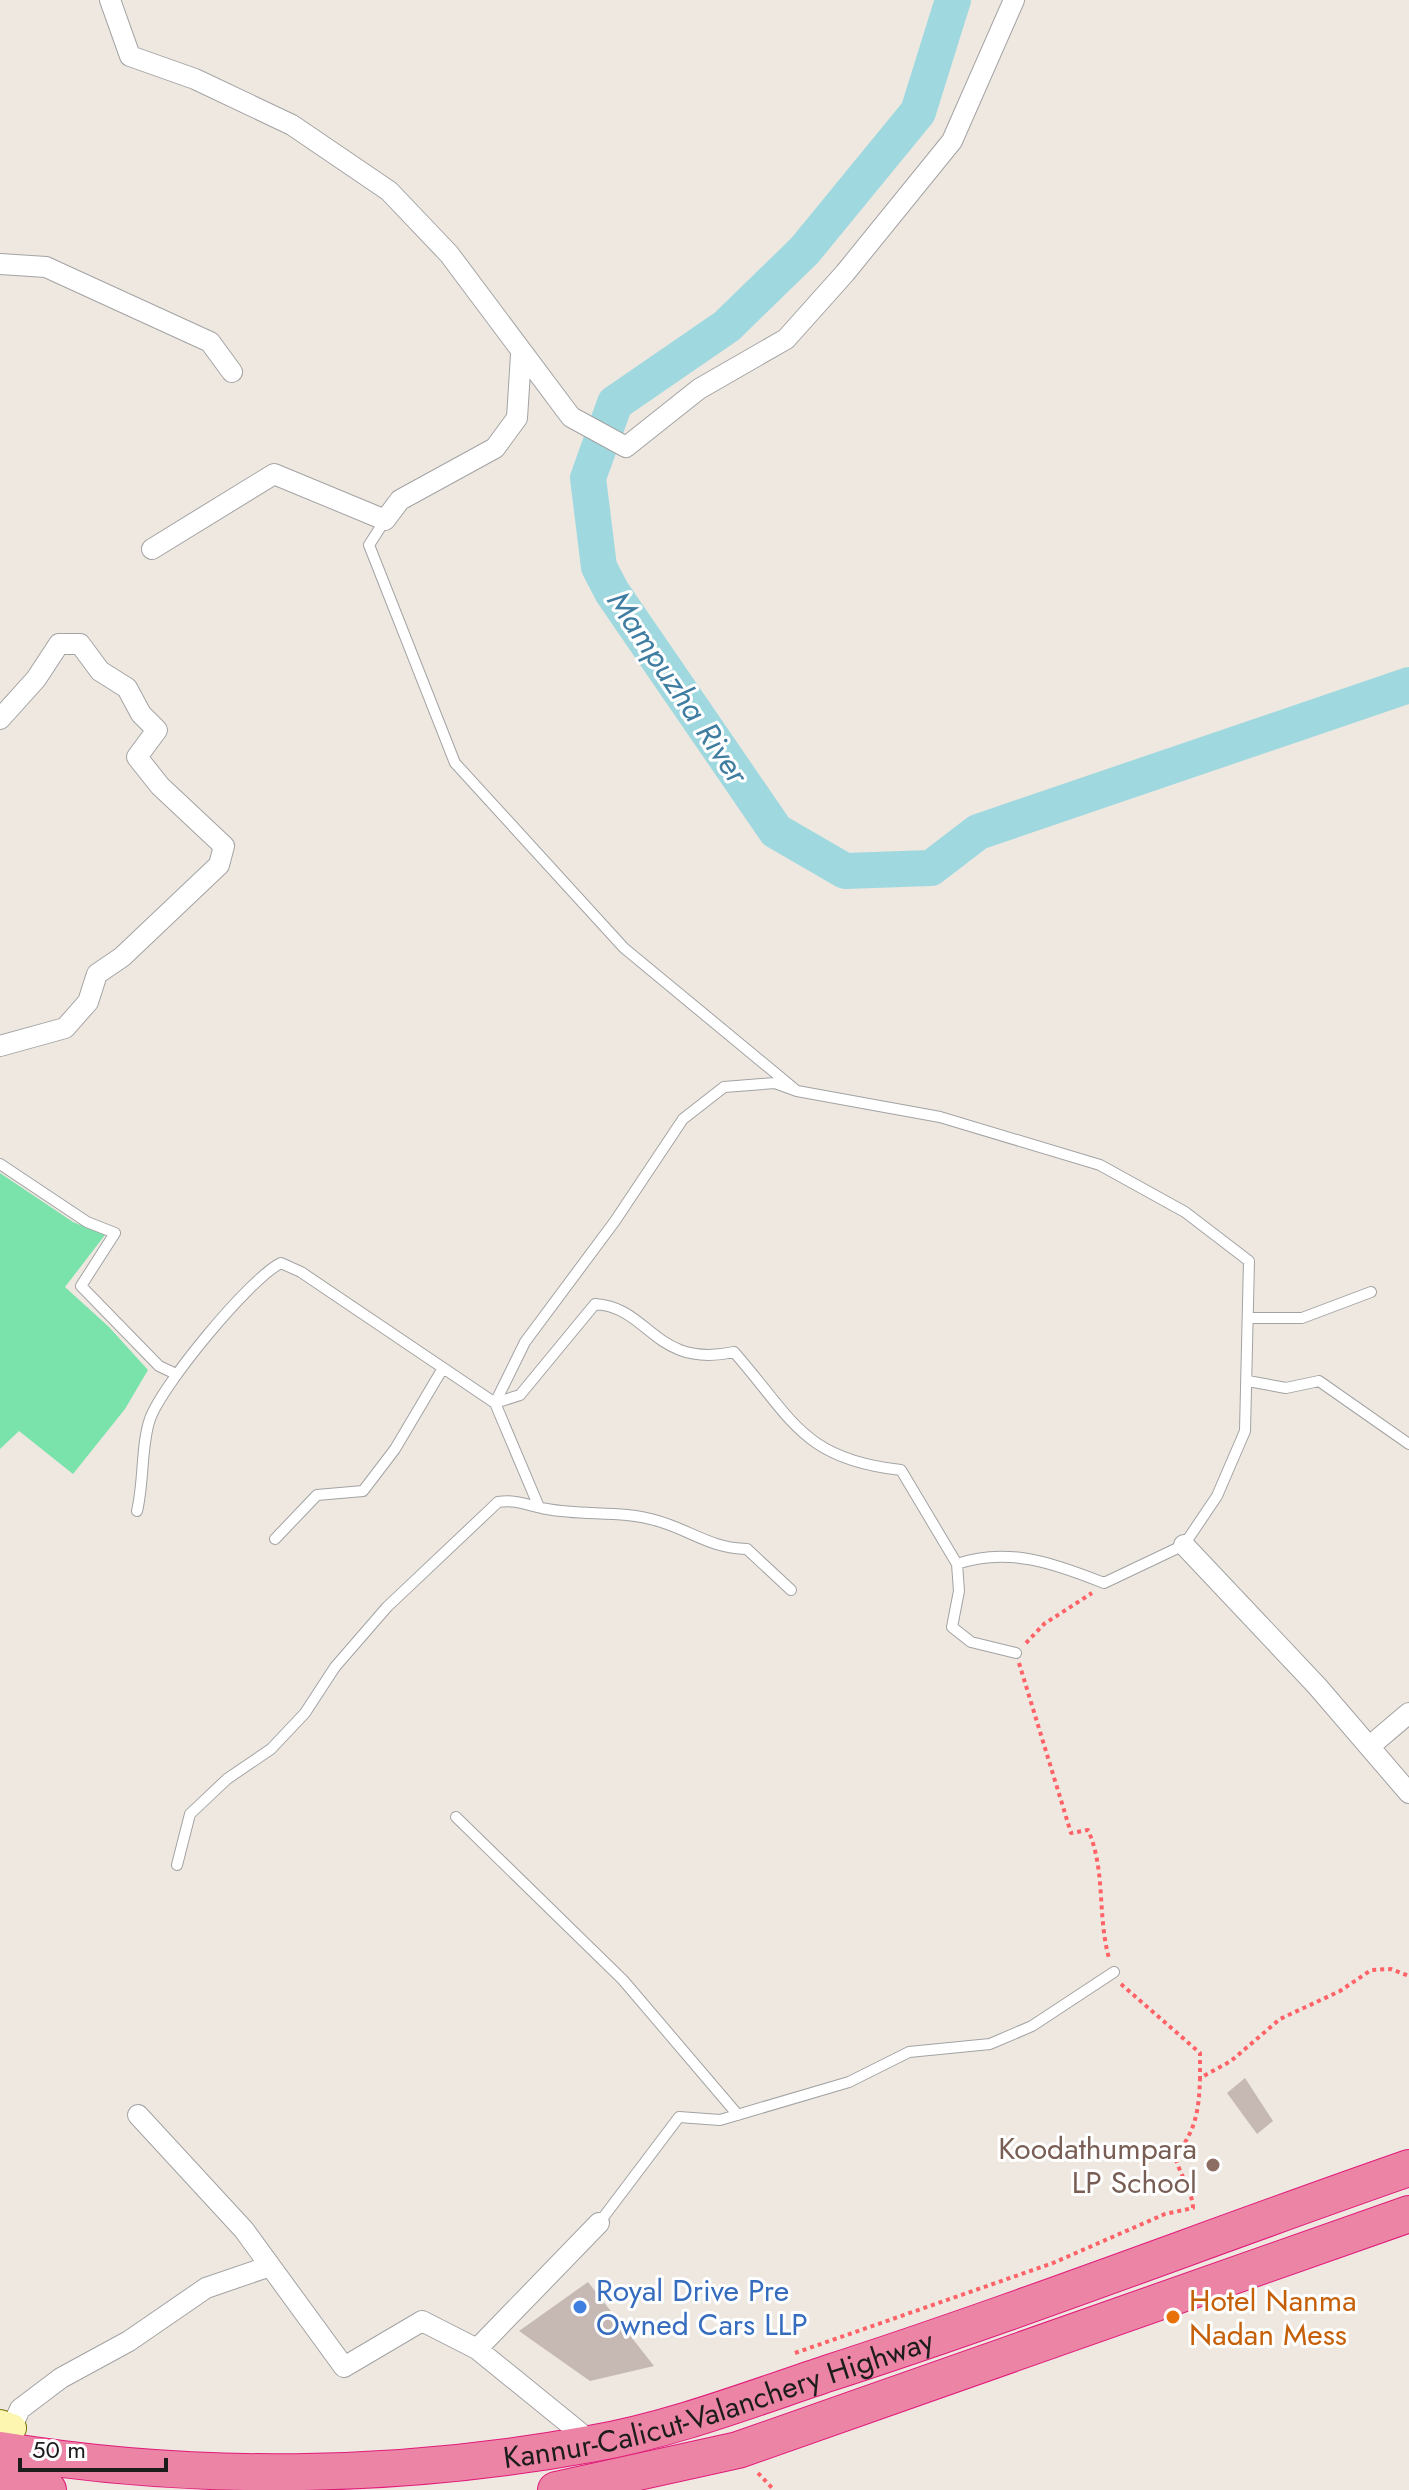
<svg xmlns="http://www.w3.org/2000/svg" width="1409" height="2490" font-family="Jost,sans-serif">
<rect width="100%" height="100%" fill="#eee8e1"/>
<path fill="#7ae3ac" d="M0 1173 73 1222 105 1235 65 1287 109 1327 148 1370 125 1409 73 1474 19 1431 0 1449Z"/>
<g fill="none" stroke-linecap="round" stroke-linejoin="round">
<path stroke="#9fd9df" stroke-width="36" d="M953 0 918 112 805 250 727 326 615 403 588 478 599 567 612 592 776 831 845 871 931 868 978 832 1409 685"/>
</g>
<path fill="#c6b9b4" d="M1245 2078 1273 2121 1257 2134 1227 2093Z
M588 2282 654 2366 590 2381 519 2331Z"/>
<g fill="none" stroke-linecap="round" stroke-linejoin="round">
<defs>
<path id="lane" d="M385 520 369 545 455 763 624 948 797 1091 775 1083 724 1087 683 1119 615 1221 525 1342 495 1403
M797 1091 940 1117 1100 1165 1185 1212 1249 1261 1245 1431 1217 1496 1184 1545 1104 1583C1056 1564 1008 1546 957 1564
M0 1164 87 1222 115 1233 81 1286 159 1366 176 1374
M1249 1318H1302L1371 1292
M1248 1381 1286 1388 1319 1381 1409 1444
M495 1403 520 1395 595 1304C650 1307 654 1369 734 1352 793 1419 802 1459 901 1470L957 1564 959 1591 952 1627 971 1642 1016 1653
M137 1511C144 1483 141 1444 150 1419 162 1385 250 1278 281 1263L301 1272 495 1403 539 1507
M275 1539 317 1495 363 1491 395 1449 443 1368
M456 1817 623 1980 738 2115
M177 1865 190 1814 227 1779 271 1749 305 1713 335 1667 387 1607 498 1502C517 1499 529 1506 547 1509 584 1516 622 1510 658 1521 692 1531 710 1548 747 1549L791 1590
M599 2223 679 2117 720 2120 849 2082 909 2052 990 2044 1032 2026 1114 1972"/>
<path id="street" d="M110 0 130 56 195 79 292 125 389 191 449 254 571 417 626 447 699 389 786 339 845 273 952 141 1014 0
M0 264 46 267 210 342 232 372
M152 549 274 474 385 520 400 500 495 448 517 418 521 355
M0 719 36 679 59 644H80L100 671 127 688 141 714 157 730 137 757 160 786 224 846 219 865 122 957 97 974 88 1002 65 1028 0 1046
M1184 1545 1317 1686 1409 1793
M1370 1746 1409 1713
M138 2115 244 2230 344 2367 422 2321 477 2349 599 2223
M477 2349 594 2444
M6 2440 20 2409 61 2378 129 2341 206 2288 270 2266"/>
<path id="secondary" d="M0 2424 12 2428"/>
<g id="highway">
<path id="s1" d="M0 2450C195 2482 396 2479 590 2444 671 2430 751 2399 829 2373 1024 2310 1216 2235 1409 2168"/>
<path d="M0 2480 48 2490"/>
<path d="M556 2490 738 2450 1409 2214"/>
</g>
</defs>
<use href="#lane" stroke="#a3a3a3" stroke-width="12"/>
<use href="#street" stroke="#a3a3a3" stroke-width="22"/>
<use href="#secondary" stroke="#777400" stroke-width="30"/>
<use href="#highway" stroke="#e11a79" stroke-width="38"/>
<path stroke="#ff6267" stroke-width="4" stroke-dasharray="4 4" stroke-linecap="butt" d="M1026 1643 1044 1624 1092 1593
M1019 1663 1071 1833 1088 1830C1106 1870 1097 1915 1109 1958
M1121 1984 1200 2053V2078
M795 2353 1053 2263 1165 2214 1193 2208C1193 2193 1179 2173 1175 2156 1196 2131 1199 2110 1200 2078L1231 2061 1280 2019 1340 1991 1371 1970 1391 1969 1409 1976
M758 2473 774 2490"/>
<use href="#lane" stroke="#fff" stroke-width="10"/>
<use href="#street" stroke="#fff" stroke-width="20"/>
<use href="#secondary" stroke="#fdf6b1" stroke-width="28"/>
<use href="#highway" stroke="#eb84a5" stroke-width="36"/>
</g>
<circle fill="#8d6e63" stroke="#fff" stroke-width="3" cx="1213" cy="2165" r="8"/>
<circle fill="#3f7fe0" stroke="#fff" stroke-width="3" cx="580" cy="2307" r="8"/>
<circle fill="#e8710a" stroke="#fff" stroke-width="3" cx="1173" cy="2317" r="8"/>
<g text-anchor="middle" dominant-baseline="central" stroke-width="6" stroke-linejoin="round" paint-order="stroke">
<g font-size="30" fill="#785e54" stroke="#fff" text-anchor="end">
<text x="1197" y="2148">Koodathumpara<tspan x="1197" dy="34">LP School</tspan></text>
</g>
<g font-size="30" fill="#366cbe" stroke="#fff" text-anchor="start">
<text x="596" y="2290">Royal Drive Pre<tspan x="596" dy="34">Owned Cars LLP</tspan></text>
</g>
<g font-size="30" fill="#c56008" stroke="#fff" text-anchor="start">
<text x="1189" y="2300">Hotel Nanma<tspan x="1189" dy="34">Nadan Mess</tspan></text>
</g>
<g font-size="30" fill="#1c1c1c" stroke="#fff">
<text stroke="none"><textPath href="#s1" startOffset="728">Kannur-Calicut-Valanchery Highway</textPath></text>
</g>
<g font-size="32" font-style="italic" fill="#3f7da1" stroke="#fff">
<text transform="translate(678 687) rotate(56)">Mampuzha River</text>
</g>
</g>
<path d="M20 2458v12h146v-12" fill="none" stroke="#1c1c1c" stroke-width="4"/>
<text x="32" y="2458" font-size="24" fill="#1c1c1c" stroke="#ffffff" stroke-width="6" paint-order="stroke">50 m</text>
</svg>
